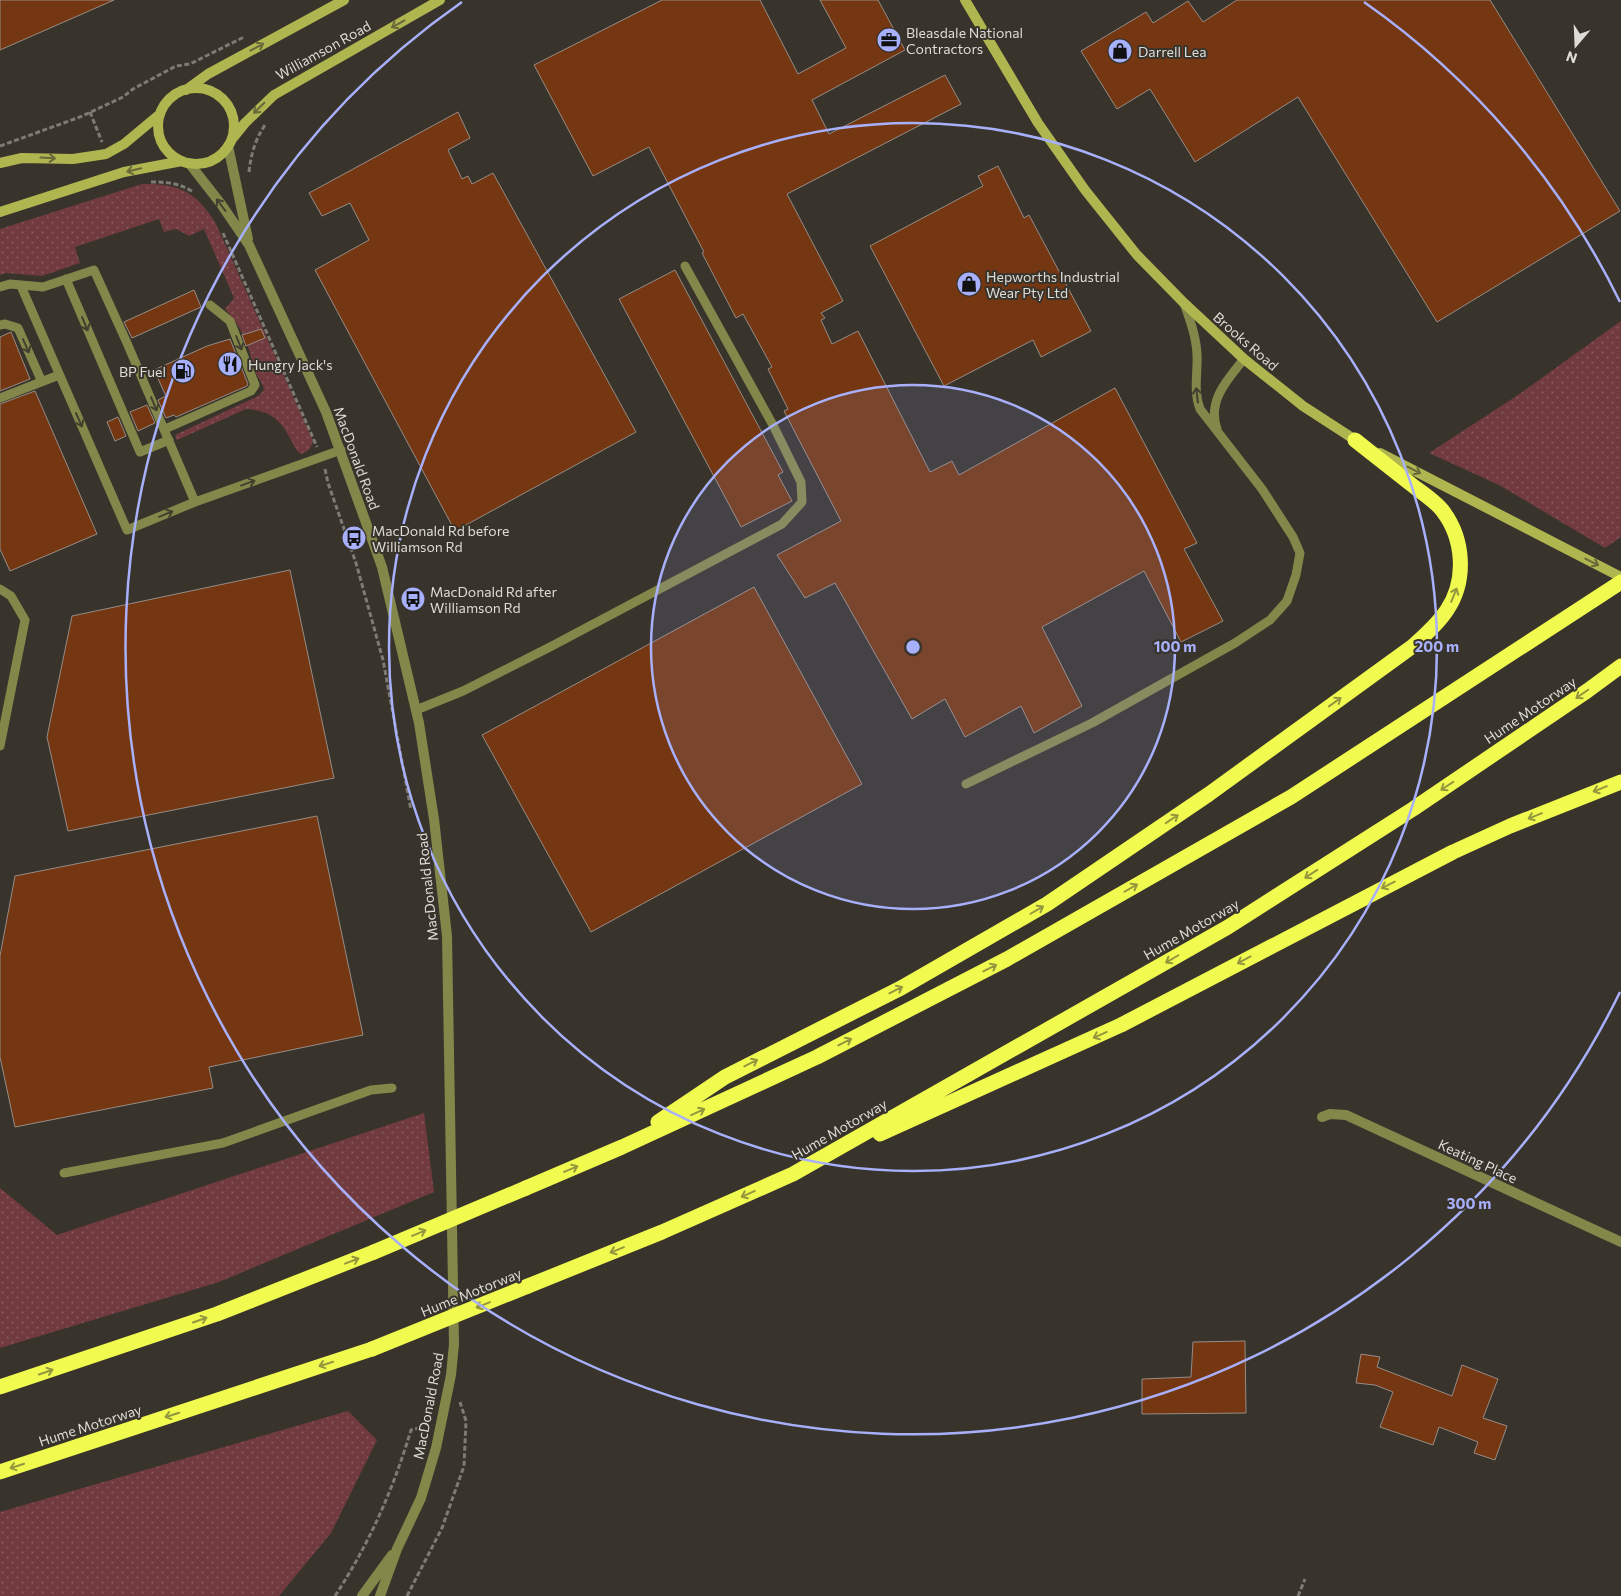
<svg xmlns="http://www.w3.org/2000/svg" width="1621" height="1596" font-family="Commissioner,sans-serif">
<defs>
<pattern id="grass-dots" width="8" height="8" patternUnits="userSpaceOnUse" patternTransform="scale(1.25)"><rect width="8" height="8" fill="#713a3f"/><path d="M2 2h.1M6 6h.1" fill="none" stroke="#85565a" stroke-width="1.8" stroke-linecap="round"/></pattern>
</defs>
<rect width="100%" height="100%" fill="#38342c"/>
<path fill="url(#grass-dots)" d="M142 184C179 183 197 192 216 224L313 441C311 448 309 451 301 454 296 451 295 447 292 442 281 420 272 411 246 409L177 440 175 435 258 396 264 390C263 382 256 376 254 369 252 364 251 359 250 353 246 337 236 320 225 309L234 298 204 229 189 236 176 229 164 232 159 219 75 247 80 263 42 276 6 273 0 275V229Z
M1621 321V537L1605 548 1499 485 1429 453 1518 395Z
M424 1113 434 1192 219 1282 0 1348V1188L57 1235Z
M348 1411 377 1440 331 1533 279 1596H0V1512Z"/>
<path fill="#753711" stroke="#968c87" d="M0 0H114L0 50Z
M662 0H760L798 74 846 48 820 0H878L905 50 812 100 829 134 945 75 961 104 787 194 843 301 821 313 825 318 821 320 832 344 858 331 930 472 952 461 959 475 1115 388 1197 543 1184 549 1223 621 1181 642 1144 571 1042 627 1082 706 1034 733 1021 706 965 737 945 699 912 719 835 583 805 598 777 555 841 521 784 411 788 409 768 369 772 367 743 314 736 318 702 253 704 252 649 147 593 176 534 65Z
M1237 0H1490L1620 211 1437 322 1298 97 1195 162 1150 89 1117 109 1081 51 1146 12 1153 23 1188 1 1203 22Z
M458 112 470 138 448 150 462 179 468 176 472 184 493 173 636 432 455 531 315 270 369 240 350 203 322 216 309 193Z
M998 166 1024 218 1029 215 1091 331 1041 357 1033 340 944 386 870 246 983 186 978 176Z
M675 270 783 472 778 475 792 501 741 527 619 299Z
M194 290 201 307 132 338 124 322Z
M261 329 265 338 246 346 242 335Z
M11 332 30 379 0 391V337Z
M230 339 248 384 247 386 176 417 174 415 166 418 158 400 166 396 154 370 207 346Z
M35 391 97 534 10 571 0 549V404Z
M147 405 155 423 138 431 130 412Z
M118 417 126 436 115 441 107 422Z
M290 570 334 778 68 831 47 737 72 616Z
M754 587 862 784 591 932 482 735Z
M317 816 363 1035 209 1067 213 1088 15 1127 0 1057V956L15 876Z
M1245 1341 1246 1413 1142 1414V1379L1191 1377 1193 1342Z
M1361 1354 1380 1357 1377 1367 1452 1396 1462 1365 1498 1379 1483 1418 1507 1426 1495 1460 1474 1453 1478 1442 1439 1427 1433 1445 1380 1427 1393 1392 1375 1385 1356 1383Z"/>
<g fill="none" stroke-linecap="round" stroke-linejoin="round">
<path stroke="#7e7b74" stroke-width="3" stroke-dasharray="5 2.5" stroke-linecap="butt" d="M90 112 102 142
M0 146 80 117 123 97 133 89 176 66 190 64 244 37
M249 172C251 154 255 140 265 125
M151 182C166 182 180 183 193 192
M223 233 317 447
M325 469 328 483 356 563 383 660 411 810
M335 1596C369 1544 393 1490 411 1430L419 1428 428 1419
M407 1596 442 1528 464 1466 466 1421 460 1402
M1298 1596 1305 1579"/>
<path stroke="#83874a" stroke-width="9" d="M66 279 140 452 169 440
M21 286 127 530 195 502
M0 287 10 284 43 287 94 270 127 343 195 502 341 450
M0 325 5 324 18 328 42 382
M0 398 59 375
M165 429 251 391 255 385 230 321 210 305
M1217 429C1207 401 1227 380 1244 359
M0 589 11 596 25 620 0 746
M416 710 463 691 550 647 769 531 782 524 802 502 801 482 774 427 685 266
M966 784 1092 723 1235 643 1270 620 1287 601 1296 575 1300 553 1293 537 1262 489 1200 409C1193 391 1198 372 1197 354 1196 336 1190 320 1184 303
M64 1173 223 1143 371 1090 392 1088"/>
<path stroke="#83874a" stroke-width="10" d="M1322 1117 1330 1114 1346 1115 1621 1242"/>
<path stroke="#83874a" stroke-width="10" d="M228 146 248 239
M189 163 221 204 249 245 326 412 382 567 419 723 434 819 447 936 454 1344 451 1375 436 1448 421 1498 397 1549 380 1596
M362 1596 392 1555"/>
<path stroke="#afb650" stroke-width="10" d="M965 0 1038 123 1085 190 1137 255 1184 303 1244 359 1303 406 1360 443
M158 126a38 38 0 1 1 76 0a38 38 0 1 1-76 0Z
M186 90 208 74 344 0
M232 139 245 123 274 95 440 0
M0 163 22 158 73 159 106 154 124 144 160 114
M0 212 124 172 182 161
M1380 453 1621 577"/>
<path stroke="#f1fa4e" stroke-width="15" d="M658 1122 725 1077 901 988 1047 904 1209 794 1413 646C1425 635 1438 624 1447 610 1467 580 1464 538 1442 510 1434 500 1422 493 1412 485 1393 470 1374 455 1355 440
M880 1134 1121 1025 1453 852 1510 826 1621 782
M526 1188 622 1147 817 1057 1007 959 1291 797 1621 582
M528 1286 662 1232 793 1174 1228 927 1413 809 1587 691 1621 666
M0 1387 217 1314 374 1252
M0 1472 372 1349"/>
<path stroke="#f1fa4e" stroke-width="15" d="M374 1252 526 1188
M372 1349 528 1286"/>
</g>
<defs><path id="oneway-shaft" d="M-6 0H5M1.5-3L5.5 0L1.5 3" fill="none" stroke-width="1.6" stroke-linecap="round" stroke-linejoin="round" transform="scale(1.25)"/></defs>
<g stroke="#68683a">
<use href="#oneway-shaft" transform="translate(398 24) rotate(151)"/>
<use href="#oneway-shaft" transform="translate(257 47) rotate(-28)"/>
<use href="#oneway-shaft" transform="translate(259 108) rotate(136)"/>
<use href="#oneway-shaft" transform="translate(48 158) rotate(3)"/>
<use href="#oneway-shaft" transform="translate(134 170) rotate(166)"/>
<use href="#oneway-shaft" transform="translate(1414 470) rotate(27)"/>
<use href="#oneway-shaft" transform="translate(1592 562) rotate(27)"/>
</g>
<g stroke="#434030">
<use href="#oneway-shaft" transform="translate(221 205) rotate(-127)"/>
<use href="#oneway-shaft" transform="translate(85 324) rotate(67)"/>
<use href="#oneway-shaft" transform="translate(239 343) rotate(68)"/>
<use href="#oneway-shaft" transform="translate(26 346) rotate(66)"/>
<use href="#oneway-shaft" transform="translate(1197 395) rotate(-97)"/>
<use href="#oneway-shaft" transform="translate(154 404) rotate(67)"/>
<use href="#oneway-shaft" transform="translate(79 420) rotate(66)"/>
<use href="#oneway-shaft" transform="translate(248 483) rotate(-20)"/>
<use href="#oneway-shaft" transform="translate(166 514) rotate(-22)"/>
</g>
<g stroke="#94973d">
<use href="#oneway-shaft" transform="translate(1454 595) rotate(-68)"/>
<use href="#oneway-shaft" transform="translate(1582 694) rotate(145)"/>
<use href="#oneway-shaft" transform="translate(1335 702) rotate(-36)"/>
<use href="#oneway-shaft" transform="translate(1447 786) rotate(146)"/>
<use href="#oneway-shaft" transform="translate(1600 789) rotate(158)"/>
<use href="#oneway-shaft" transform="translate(1535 816) rotate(158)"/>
<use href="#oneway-shaft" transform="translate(1172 819) rotate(-34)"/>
<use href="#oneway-shaft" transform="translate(1311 874) rotate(147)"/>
<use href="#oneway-shaft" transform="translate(1388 885) rotate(153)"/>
<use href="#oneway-shaft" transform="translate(1131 888) rotate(-30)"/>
<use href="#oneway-shaft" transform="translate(1037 910) rotate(-30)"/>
<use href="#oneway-shaft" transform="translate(1172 959) rotate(150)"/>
<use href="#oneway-shaft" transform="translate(1244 960) rotate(152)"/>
<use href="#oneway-shaft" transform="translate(990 968) rotate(-27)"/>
<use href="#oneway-shaft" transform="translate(896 990) rotate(-27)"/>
<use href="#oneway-shaft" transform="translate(1100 1035) rotate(156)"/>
<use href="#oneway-shaft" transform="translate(845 1042) rotate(-27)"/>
<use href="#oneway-shaft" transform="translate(751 1063) rotate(-27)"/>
<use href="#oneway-shaft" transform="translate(698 1112) rotate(-25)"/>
<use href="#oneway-shaft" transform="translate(571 1169) rotate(-23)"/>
<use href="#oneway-shaft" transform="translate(748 1194) rotate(156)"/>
<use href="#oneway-shaft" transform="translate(419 1233) rotate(-23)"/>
<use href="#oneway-shaft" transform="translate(617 1250) rotate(158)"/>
<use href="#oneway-shaft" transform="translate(352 1261) rotate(-21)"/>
<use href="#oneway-shaft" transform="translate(483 1305) rotate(158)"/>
<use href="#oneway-shaft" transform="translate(200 1320) rotate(-19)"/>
<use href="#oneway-shaft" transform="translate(326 1364) rotate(162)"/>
<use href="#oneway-shaft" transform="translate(46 1372) rotate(-19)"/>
<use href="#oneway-shaft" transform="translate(172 1415) rotate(162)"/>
<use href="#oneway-shaft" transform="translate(17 1466) rotate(162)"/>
</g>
<circle cx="913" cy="647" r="262" fill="#a8b0fc" fill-opacity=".12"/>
<g fill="none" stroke="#a8b0fc" stroke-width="2.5">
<circle cx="913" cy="647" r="262"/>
<circle cx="913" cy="647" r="524"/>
<path d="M1620 992A787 787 0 1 1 462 2M1364 2A787 787 0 0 1 1620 302"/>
</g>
<defs>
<symbol id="office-disc" viewBox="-11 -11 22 22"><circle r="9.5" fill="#a8b0fc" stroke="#38342c"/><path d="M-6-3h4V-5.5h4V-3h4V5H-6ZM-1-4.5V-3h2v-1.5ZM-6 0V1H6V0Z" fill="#111"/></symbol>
<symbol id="shop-disc" viewBox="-11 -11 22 22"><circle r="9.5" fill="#a8b0fc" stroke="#38342c"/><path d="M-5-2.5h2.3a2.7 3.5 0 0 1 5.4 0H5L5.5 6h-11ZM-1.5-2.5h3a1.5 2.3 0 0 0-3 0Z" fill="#111"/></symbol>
<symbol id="restaurant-disc" viewBox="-11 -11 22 22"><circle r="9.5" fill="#a8b0fc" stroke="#38342c"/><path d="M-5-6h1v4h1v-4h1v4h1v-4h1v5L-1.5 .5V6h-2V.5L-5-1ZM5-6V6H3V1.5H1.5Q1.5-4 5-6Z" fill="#111"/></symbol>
<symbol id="fuel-disc" viewBox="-11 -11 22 22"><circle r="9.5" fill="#a8b0fc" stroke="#38342c"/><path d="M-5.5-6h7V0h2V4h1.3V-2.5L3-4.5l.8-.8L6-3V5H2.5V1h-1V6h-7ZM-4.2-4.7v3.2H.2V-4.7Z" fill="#111"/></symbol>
<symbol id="bus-disc" viewBox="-11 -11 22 22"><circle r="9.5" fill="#a8b0fc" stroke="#38342c"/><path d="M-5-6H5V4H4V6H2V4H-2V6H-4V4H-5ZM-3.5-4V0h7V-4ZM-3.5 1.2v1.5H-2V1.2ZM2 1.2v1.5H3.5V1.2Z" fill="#111"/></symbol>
</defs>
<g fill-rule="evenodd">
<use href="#office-disc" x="875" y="26" width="28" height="28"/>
<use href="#shop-disc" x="1106" y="37" width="28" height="28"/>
<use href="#shop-disc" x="955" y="270" width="28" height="28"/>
<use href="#restaurant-disc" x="216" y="350" width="28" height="28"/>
<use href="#fuel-disc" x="169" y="357" width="28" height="28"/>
<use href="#bus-disc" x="340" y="524" width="28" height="28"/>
<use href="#bus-disc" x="399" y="585" width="28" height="28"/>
</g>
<g text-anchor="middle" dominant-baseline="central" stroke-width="4" stroke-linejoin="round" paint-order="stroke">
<g font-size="14" fill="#dedcd7" stroke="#38342c" text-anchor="start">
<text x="906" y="32">Bleasdale National<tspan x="906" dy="16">Contractors</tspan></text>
<text x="1138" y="51">Darrell Lea</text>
<text x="986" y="276">Hepworths Industrial<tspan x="986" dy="16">Wear Pty Ltd</tspan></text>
<text x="248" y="364">Hungry Jack's</text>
<text x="166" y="371" text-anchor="end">BP Fuel</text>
<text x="372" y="530">MacDonald Rd before<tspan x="372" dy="16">Williamson Rd</tspan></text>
<text x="430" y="591">MacDonald Rd after<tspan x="430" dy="16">Williamson Rd</tspan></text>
</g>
<g font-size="14" fill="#dedcd7" stroke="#38342c">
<text transform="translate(323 50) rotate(-29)">Williamson Road</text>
<text transform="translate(1246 341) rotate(41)">Brooks Road</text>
<text transform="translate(357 458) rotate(70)">MacDonald Road</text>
<text transform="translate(1530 710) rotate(-34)">Hume Motorway</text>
<text transform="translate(427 887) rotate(-96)">MacDonald Road</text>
<text transform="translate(1191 929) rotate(-30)">Hume Motorway</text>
<text transform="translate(839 1129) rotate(-30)">Hume Motorway</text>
<text transform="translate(1478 1161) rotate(25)">Keating Place</text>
<text transform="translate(471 1292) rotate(-22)">Hume Motorway</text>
<text transform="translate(428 1406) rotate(-79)">MacDonald Road</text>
<text transform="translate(90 1425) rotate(-18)">Hume Motorway</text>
</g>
</g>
<circle cx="913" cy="647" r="8" fill="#a8b0fc" stroke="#38342c" stroke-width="2.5"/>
<g font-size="15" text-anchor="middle" font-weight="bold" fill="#a8b0fc" stroke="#38342c" stroke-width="4" stroke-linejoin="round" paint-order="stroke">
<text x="1175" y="652">100 m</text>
<text x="1437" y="652">200 m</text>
<text x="1469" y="1209">300 m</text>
</g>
<g transform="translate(1576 45) rotate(199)" stroke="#38342c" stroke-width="4" paint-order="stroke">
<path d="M0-4L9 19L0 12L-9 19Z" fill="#dedcd7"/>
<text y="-8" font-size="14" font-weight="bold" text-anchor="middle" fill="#dedcd7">N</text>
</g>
</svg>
